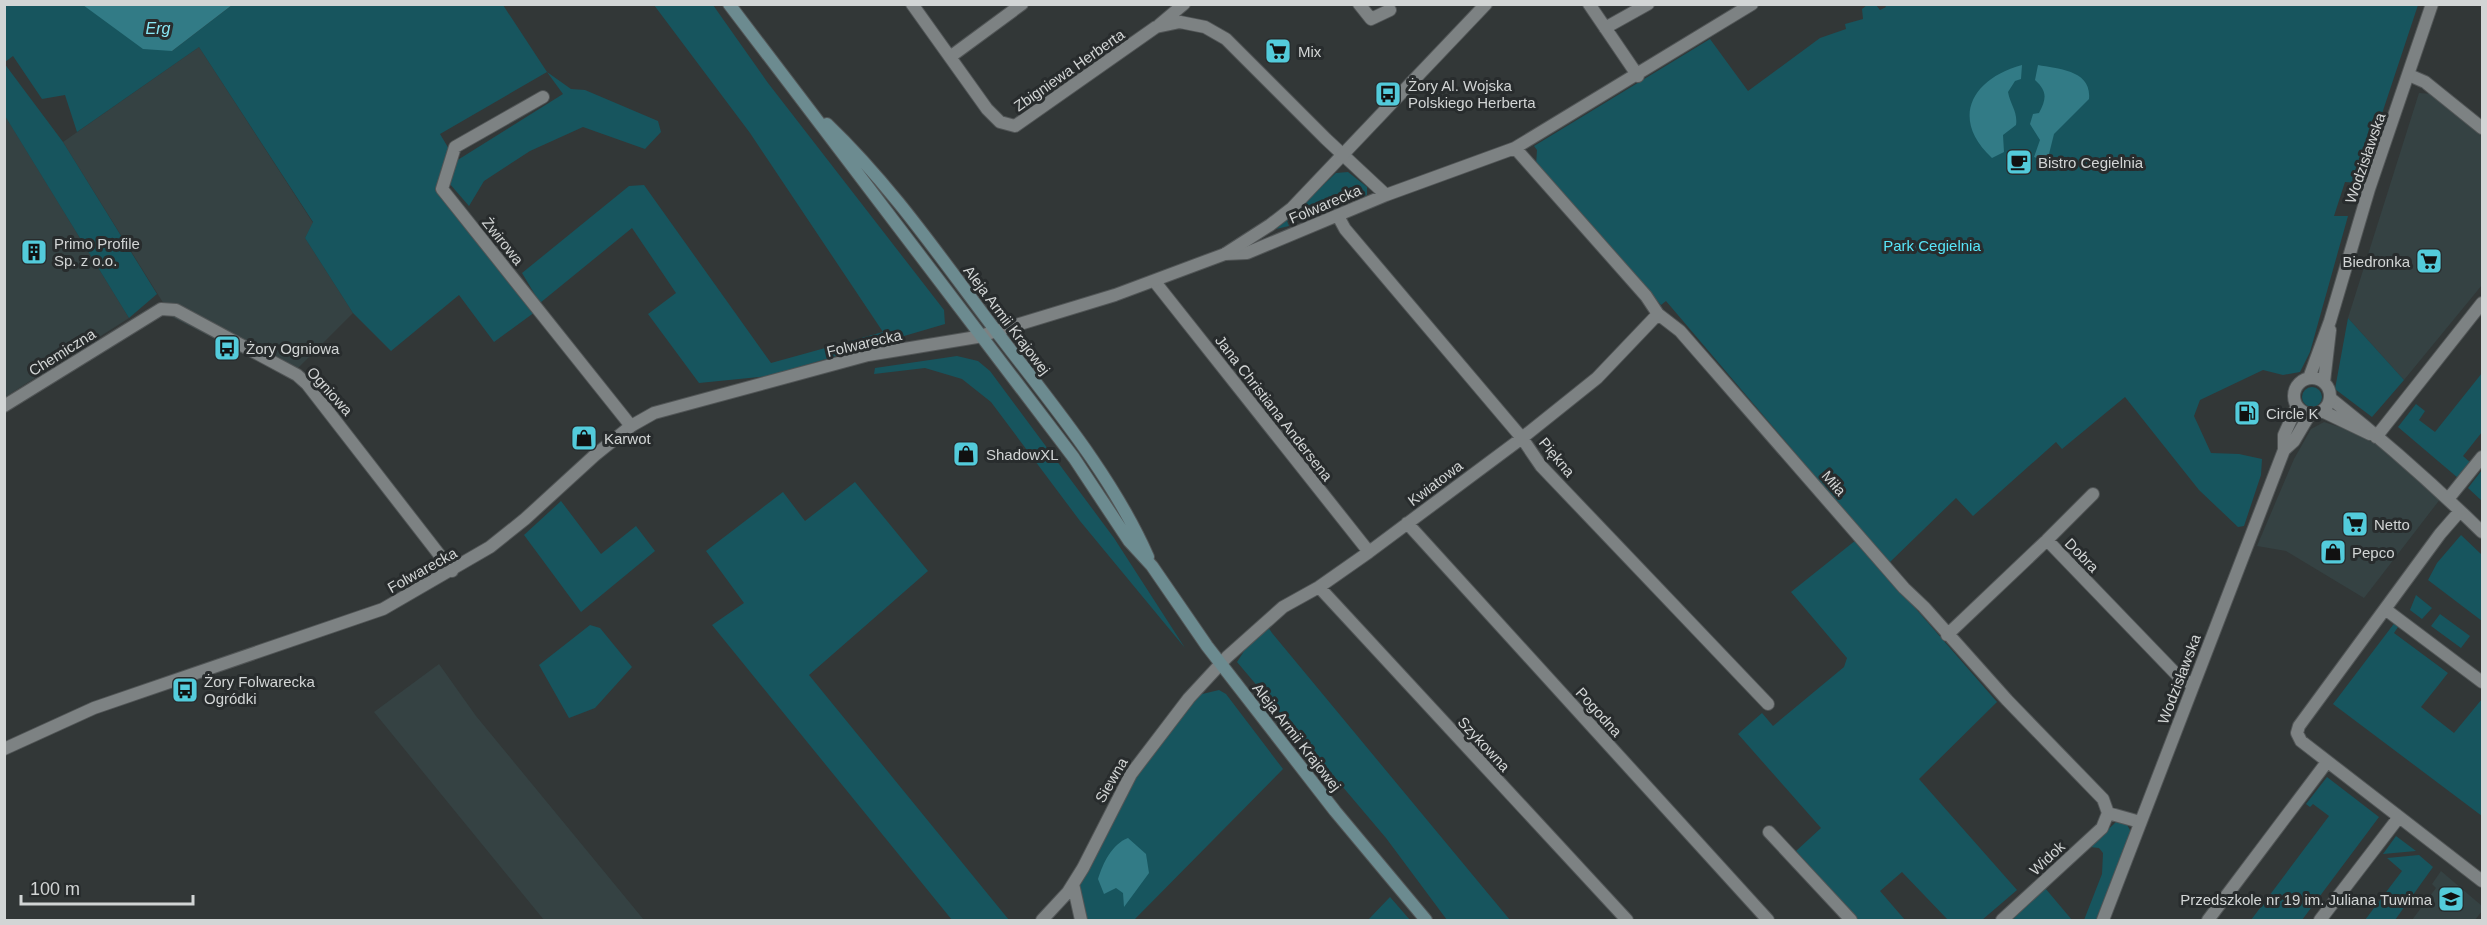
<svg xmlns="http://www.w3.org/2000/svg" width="2487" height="925" font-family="Helvetica,sans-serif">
<rect width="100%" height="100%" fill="#323737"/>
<path fill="#354243" d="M199 47 313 223 305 238 353 313 291 375 283 374 172 317 63 142Z
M2419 93 2433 94 2482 134V285L2404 380 2348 318Z
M4 114 129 318 5 397H4Z
M2324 422 2373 438 2441 498 2364 598 2286 551 2257 546 2294 459 2311 429Z
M439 664 476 716 644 920H544L374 712Z
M2441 871 2482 906V911L2475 920H2412L2436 888 2432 884Z"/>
<path fill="#17555e" d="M1884 4 2418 5 2359 183 2345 182 2334 216H2348L2310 352 2300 372 2283 375 2263 370 2200 400 2194 416 2211 453 2239 454 2262 459 2261 475 2244 526 2238 527 2199 490 2125 397 2062 449 2056 442 1973 516 1956 498 1889 563 1666 301 1661 305 1536 166 1537 150 1534 146 1710 39 1748 91 1820 38 1846 29 1845 24 1863 19 1862 9 1867 5H1876L1880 10 1886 7Z
M5 5H83L172 51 232 5H503L547 72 571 89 585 90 658 121 661 132 645 149 583 127 530 151 484 181 469 206 449 183 456 161 563 94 547 72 440 134 449 149 435 190 535 312 494 342 459 295 391 351 353 313 305 238 313 222 199 47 77 132 65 95 42 99 13 56 5 62Z
M654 5H713L768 83 944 310 945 324 768 376 699 383 648 314 676 293 632 228 540 303 522 273 629 186 644 185 771 363 883 332 750 133Z
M4 63 63 142 157 294 129 318 5 116Z
M1348 172 1367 187V195L1314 216 1312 211 1287 221 1289 226 1276 229 1336 173Z
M2348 318 2404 380 2372 417 2335 389Z
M957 356 978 361 990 371 1114 538 1185 648 1080 521 991 402 962 379 925 368 874 374 875 368Z
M2482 373V432L2463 456 2472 464 2458 478 2398 427 2416 404 2425 411 2419 420 2435 432Z
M2302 397a10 10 0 1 1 20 0a10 10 0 1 1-20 0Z
M2482 470V501L2468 488Z
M855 482 928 571 809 675 1009 920H952L712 625 744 603 706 551 783 492 805 521Z
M561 501 601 554 636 526 655 551 581 612 524 535Z
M2461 535 2482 555V621L2428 580 2437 563Z
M1856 540 1997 702 1919 779 2017 890 1982 920H1948L1902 872 1880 891 1905 920H1858L1796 851 1821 828 1738 734 1762 713 1773 726 1844 667 1847 658 1791 592Z
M2416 595 2432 608 2422 619 2410 610Z
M2440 614 2470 636 2461 648 2431 626Z
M2396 621 2400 624 2394 633 2448 673 2421 707 2454 733 2482 699V816L2333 704Z
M590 625 600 628 632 667 595 708 569 718 539 665Z
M1268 627 1272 633 1510 920H1447L1386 838 1237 662 1246 648Z
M1219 690 1226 694 1283 769 1134 920H1086L1079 884 1137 774 1198 695Z
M2327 777 2379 817 2302 920H2251L2329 816 2313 804 2310 807 2306 804Z
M2117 821H2125L2131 832 2096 920H2084L2102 874 2103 853 2099 848 2090 847Z
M2396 836 2416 851 2383 854Z
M2419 855 2433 867 2395 920H2365L2402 871 2387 858Z
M2045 888 2072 920H2010Z
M1390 897 1410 920H1368Z"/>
<path fill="#327b86" d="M83 5H232L172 51 143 49Z
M2022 65 2021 79 2015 81 2008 92C2010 104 2018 112 2016 125L2003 135 2004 152 1992 158C1950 119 1971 79 2022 65Z
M2038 65C2058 69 2092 70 2089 99L2054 134 2048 158 2042 160 2034 157 2040 140 2030 124 2033 114 2039 113C2047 98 2047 91 2035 80Z
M1128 838 1146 854 1149 873 1124 907 1123 893 1116 888 1104 894 1098 879C1103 863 1112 844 1128 838Z"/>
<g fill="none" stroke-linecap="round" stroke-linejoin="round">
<defs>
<path id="minor" d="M912 4 987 109 1000 122 1015 126 1156 27 1180 22 1205 27 1226 39 1326 139 1386 195
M1359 4 1371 19 1390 10
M1589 4 1638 76
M1159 25 1184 4
M1605 28 1648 4
M950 57 1022 4
M2409 75 2425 82 2482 128
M543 97 455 147 442 189 631 426
M1515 148 1646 296 1658 314 1680 331 1904 588 1924 607 2007 700 2103 799 2108 813 2140 822
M1338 216 1345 229 1522 438 1541 466 1768 704
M1225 254 1247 253 1386 195 1515 148 1752 4
M1155 282 1369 552
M2330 398C2383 440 2434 485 2482 532
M4 406 161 309 176 310 297 375 307 384 452 571
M2322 411 2370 434
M2376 437 2482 303
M2448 499 2482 457
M2460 511 2440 534 2299 726 2297 733 2301 741 2482 881
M1407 523 1768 920
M2047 540 2093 494
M1319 587 1627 920
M2385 609 2482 682
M1947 635 2047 540 2178 676 2193 685
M1769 832 1851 920
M1073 884 1081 920
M1042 920 1068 892 1083 868 1131 774 1189 698 1227 657 1283 607 1319 587 1369 552 1522 438 1597 378 1658 314
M2002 920 2102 828 2108 813
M2208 920 2327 762
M2320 920 2399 817"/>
<path id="tertiary" d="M2309 378 2330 321 2369 189 2432 4
M2294 396a18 18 0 1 1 36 0a18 18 0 1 1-36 0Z
M2324 382 2330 330
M2284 450 2294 441 2310 414
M4 749 94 708 383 609 490 547 525 519 595 455 631 426 654 413 868 355 977 337 1115 295 1225 254 1270 225 1292 208 1486 4
M2103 920 2284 450V435L2297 406"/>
<path id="secondary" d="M729 4 1074 458 1129 541 1152 566 1207 646 1335 811 1426 920
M827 124C892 186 942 260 996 331 1050 402 1112 475 1148 557"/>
</defs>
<use href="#minor" stroke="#515556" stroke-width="14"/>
<use href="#tertiary" stroke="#515556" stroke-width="14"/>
<use href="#secondary" stroke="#515556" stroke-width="14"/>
<use href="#minor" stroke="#7d8283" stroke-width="12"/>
<use href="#tertiary" stroke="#7d8283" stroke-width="12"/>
<use href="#secondary" stroke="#6c8b90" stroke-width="12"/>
</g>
<defs>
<symbol id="supermarket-square" viewBox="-11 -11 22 22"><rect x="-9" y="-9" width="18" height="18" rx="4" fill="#53cbdb" stroke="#282c2d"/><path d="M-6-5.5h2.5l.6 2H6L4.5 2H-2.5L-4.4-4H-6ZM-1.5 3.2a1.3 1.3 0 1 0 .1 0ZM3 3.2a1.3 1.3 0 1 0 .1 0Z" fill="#111"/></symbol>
<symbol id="bus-square" viewBox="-11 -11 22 22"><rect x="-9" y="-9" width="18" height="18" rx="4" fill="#53cbdb" stroke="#282c2d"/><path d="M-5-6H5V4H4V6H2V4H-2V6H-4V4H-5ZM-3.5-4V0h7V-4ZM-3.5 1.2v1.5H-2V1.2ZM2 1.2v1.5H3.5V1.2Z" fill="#111"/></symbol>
<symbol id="cafe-square" viewBox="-11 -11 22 22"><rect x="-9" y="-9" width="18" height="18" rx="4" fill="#53cbdb" stroke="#282c2d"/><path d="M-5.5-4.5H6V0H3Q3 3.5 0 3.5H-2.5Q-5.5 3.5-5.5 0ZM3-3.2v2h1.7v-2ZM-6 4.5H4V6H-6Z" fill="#111"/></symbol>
<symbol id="building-square" viewBox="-11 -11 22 22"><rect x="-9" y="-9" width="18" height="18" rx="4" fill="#53cbdb" stroke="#282c2d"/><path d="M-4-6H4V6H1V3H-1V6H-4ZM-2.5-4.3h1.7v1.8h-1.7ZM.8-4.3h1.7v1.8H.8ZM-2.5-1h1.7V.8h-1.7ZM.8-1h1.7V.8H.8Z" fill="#111"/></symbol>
<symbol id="fuel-square" viewBox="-11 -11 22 22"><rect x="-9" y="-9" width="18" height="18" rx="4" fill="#53cbdb" stroke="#282c2d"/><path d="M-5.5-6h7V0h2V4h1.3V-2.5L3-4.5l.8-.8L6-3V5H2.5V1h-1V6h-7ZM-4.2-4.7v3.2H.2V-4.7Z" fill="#111"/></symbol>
<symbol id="shop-square" viewBox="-11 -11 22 22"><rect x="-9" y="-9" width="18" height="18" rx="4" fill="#53cbdb" stroke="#282c2d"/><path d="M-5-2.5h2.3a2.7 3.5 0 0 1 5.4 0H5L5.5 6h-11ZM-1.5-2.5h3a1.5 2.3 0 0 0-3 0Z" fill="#111"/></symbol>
<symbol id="school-square" viewBox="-11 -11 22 22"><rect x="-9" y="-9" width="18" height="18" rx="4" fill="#53cbdb" stroke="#282c2d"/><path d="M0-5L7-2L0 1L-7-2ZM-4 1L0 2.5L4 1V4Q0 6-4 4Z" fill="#111"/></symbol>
</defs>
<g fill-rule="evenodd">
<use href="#supermarket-square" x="1263" y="36" width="30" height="30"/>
<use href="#bus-square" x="1373" y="79" width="30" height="30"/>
<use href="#cafe-square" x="2004" y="147" width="30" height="30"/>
<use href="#building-square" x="19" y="237" width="30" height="30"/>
<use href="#supermarket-square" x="2414" y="246" width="30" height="30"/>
<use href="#bus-square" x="212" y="333" width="30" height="30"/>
<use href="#fuel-square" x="2232" y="398" width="30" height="30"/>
<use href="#shop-square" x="569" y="423" width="30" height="30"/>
<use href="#shop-square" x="951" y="439" width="30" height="30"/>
<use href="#supermarket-square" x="2340" y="509" width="30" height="30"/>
<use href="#shop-square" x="2318" y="537" width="30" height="30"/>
<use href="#bus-square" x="170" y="675" width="30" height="30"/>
<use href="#school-square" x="2436" y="884" width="30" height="30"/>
</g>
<g text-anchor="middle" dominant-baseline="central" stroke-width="6" stroke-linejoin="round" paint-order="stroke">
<g font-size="15" fill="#d2d5d5" stroke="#282c2d" text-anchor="start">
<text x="1298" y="51">Mix</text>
<text x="1408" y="85">Żory Al. Wojska<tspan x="1408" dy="17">Polskiego Herberta</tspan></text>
<text x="2038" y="162">Bistro Cegielnia</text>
<text x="54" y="243">Primo Profile<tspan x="54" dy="17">Sp. z o.o.</tspan></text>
<text x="2410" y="261" text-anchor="end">Biedronka</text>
<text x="246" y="348">Żory Ogniowa</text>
<text x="2266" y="413">Circle K</text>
<text x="604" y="438">Karwot</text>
<text x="986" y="454">ShadowXL</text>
<text x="2374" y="524">Netto</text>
<text x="2352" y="552">Pepco</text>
<text x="204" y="681">Żory Folwarecka<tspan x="204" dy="17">Ogródki</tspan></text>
<text x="2432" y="899" text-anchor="end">Przedszkole nr 19 im. Juliana Tuwima</text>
</g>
<g font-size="15" fill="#d2d5d5" stroke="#282c2d">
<text transform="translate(1069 70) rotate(-35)">Zbigniewa Herberta</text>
<text transform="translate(2365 158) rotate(-71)">Wodzisławska</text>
<text transform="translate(1325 204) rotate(-23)">Folwarecka</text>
<text transform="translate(503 241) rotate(51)">Żwirowa</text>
<text transform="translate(1007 320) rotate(53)">Aleja Armii Krajowej</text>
<text transform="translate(864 343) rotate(-13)">Folwarecka</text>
<text transform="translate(62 352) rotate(-32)">Chemiczna</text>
<text transform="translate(330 391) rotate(48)">Ogniowa</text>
<text transform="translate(1274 408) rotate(52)">Jana Christiana Andersena</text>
<text transform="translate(1557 457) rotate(50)">Piękna</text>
<text transform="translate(1435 483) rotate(-37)">Kwiatowa</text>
<text transform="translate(1834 483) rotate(49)">Miła</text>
<text transform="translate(2082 555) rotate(46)">Dobra</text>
<text transform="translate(422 570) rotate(-29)">Folwarecka</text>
<text transform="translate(2179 679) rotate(-69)">Wodzisławska</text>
<text transform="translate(1599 712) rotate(48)">Pogodna</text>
<text transform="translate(1297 737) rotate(52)">Aleja Armii Krajowej</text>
<text transform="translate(1484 744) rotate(47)">Szykowna</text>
<text transform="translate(1111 780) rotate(-60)">Siewna</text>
<text transform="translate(2047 858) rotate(-43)">Widok</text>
</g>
<g font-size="15" fill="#58e6f9" stroke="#282c2d">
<text x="1932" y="245">Park Cegielnia</text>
</g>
<g font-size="16" font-style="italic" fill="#8ae8f6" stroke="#282c2d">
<text x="158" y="28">Erg</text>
</g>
</g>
<rect width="2487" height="925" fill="none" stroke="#d2d5d5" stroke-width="12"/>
<path d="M21 895v9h172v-9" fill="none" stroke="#d2d5d5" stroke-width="3"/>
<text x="30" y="895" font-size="18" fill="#d2d5d5" stroke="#282c2d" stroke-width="4.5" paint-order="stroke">100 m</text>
</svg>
